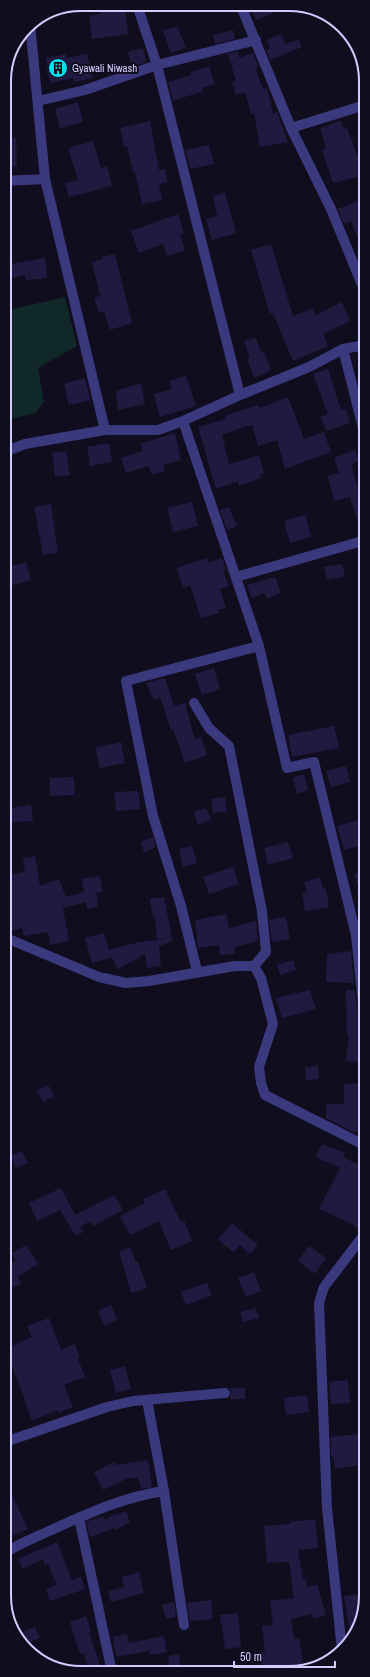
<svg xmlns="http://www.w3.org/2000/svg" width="370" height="1677" font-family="'Archivo Narrow',sans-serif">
<rect width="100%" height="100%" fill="#100d1f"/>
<path fill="#102928" d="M65 297 77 346 38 368 44 402 35 413 4 421V311Z"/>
<path fill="#211a40" d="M99 4H124L128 34 92 39 89 16 101 14Z
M250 6H269L272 14 256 20Z
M177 26 186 48 171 53 163 31Z
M233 30 235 39 215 44 213 35Z
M281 34 285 44 299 40 302 47 270 60 266 50 270 48 267 40Z
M143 48 146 62 132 67 128 52Z
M238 51 239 58 253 53 258 65 256 70 263 89 267 88 273 114 277 112 288 142 260 147 254 113 251 114 245 92 236 95 232 82 236 81 228 54Z
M66 54V58L87 54 93 78 74 82 73 78 50 83 46 58Z
M209 66 215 84 202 88 203 91 173 101 168 82 191 75V72Z
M78 102 83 122 60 128 55 109Z
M150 121 159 170 165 169 168 182 159 184 162 200 142 204 135 172H133L127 146H124L120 128Z
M341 121 344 129 347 128 359 160H362L365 175 333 183 322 150 326 148 320 128Z
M4 138H16L17 167 4 168Z
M93 141 101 168 107 166 112 186 69 197 65 183 78 180 68 148Z
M209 145 214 164 190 169 185 150Z
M225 193 236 233 212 240 206 219 217 216 213 196Z
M360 200 365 214V257L351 221 344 224 338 209Z
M178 214 184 233 180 234 185 250 167 256 163 244 139 253 131 231Z
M271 244 293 316 313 308 316 315 342 302 350 321 323 334 328 346 293 361 273 313 270 314 251 250Z
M115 254 132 323 110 330 104 312 99 313 94 298 100 296 92 262 103 259 102 257Z
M45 258 47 278 26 280 25 275 4 280V265Z
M256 338 261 353 264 352 271 370 254 378 247 359 250 358 244 341Z
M328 369 341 410 346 409 350 423 326 431 321 417 328 414 313 374Z
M186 376 196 406 160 417 154 394 172 389 169 381Z
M85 378 90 400 69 405 64 384Z
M141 383 145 404 118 410 116 391Z
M288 397 304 439 324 432 331 452 285 469 277 440 258 446 252 425 244 427 222 435 229 464 259 455 264 473 260 474 261 478 239 486 238 481 216 489 198 427 226 419 225 416 258 405 260 408Z
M175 433 181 460 163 465 165 471 152 475 148 466 126 473 121 458 143 451 140 444Z
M109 443 112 462 90 466 87 447Z
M355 450 359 461 351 464 363 505 366 504V534H362L350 497 334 501 328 476 339 473 334 458Z
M66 451 70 475 55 477 52 453Z
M192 502 198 526 173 532 167 508Z
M51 504 58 553 43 555 34 507Z
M229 507 237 526 227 530 220 510Z
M305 515 311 537 290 543 284 521Z
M207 558 209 563 222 558 226 569 223 571 229 586 220 589 226 608 218 610 219 613 201 618 190 585 183 588 177 568Z
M26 562 31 580 6 587 4 568Z
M342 564 345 576 327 580 324 567Z
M275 577 281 593 267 599 265 593 252 598 247 585Z
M214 668 220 689 202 695 195 674Z
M165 678 174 706 185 703 195 740 201 737 207 755 185 763 173 729 171 730 160 697 154 700 146 683Z
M334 726 339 748 292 757 288 735Z
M121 742 125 763 100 768 95 748Z
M346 766 350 782 331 787 326 771Z
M304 774 308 790 297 794 293 778Z
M74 777 75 795 50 796V778Z
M138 791 140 809 116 811 114 792Z
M225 797 227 811 213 813 211 799Z
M31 805 33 821 12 822 10 808Z
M206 808 211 819 198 825 194 812Z
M366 818V844L344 850 337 826Z
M153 837 156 847 144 853 141 842Z
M288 842 293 858 268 865 264 848Z
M192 846 197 863 183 867 179 849Z
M35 856 40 886 59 879 66 897 84 892 82 879 100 876 102 892 96 893 98 907 87 909 86 902 63 908 69 941 50 945 48 932 24 936 22 928 9 931 4 908V876L25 872 23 858Z
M233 867 239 884 209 894 203 877Z
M366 871V904H364L354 874Z
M320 877 323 889H326L329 907 305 911 302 893 307 892 304 882Z
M164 897 172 938 157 939 155 917 153 918 150 899Z
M226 914 229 928 256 921 258 941 234 947 235 954 220 955 219 945 198 948 195 920Z
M286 917 290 939 272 942 269 920Z
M104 933 109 950 139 942 173 938V940L159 947 161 966 147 968 145 954 118 969 111 956V958L92 963 85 938Z
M351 951 354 983 326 982 327 954Z
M293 960 296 970 280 975 277 965Z
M310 990 316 1009 282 1018 276 998Z
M346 990H355L361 1047H363L361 1062 346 1061 349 1035H347Z
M318 1066 319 1079 306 1080 305 1067Z
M362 1083 363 1096H360L362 1132H353L326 1118V1104H344V1084Z
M48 1085 54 1096 43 1102 37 1091Z
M322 1144 345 1153 343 1157 361 1166 366 1158V1215L359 1230 354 1225 319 1209 340 1168 315 1157Z
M22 1151 28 1163 16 1168 10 1156Z
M61 1188 75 1215 114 1195 123 1210 93 1226 90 1221 80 1227 83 1232 76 1236 60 1210 37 1221 29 1203Z
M165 1189 181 1222 184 1220 192 1241 171 1250 159 1221 130 1235 120 1216 145 1203 143 1199Z
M232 1223 258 1245 250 1254 240 1245 233 1252 218 1239Z
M26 1245 38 1264 18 1276 21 1284 5 1290V1265L16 1261 12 1253Z
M309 1246 326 1258 315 1274 298 1261Z
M130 1247 136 1262 138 1261 147 1288 131 1293 119 1252Z
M254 1272 261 1291 246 1297 238 1278Z
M207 1283 212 1295 186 1305 181 1292Z
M111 1305 117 1320 104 1326 98 1311Z
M256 1308 259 1318 243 1322 240 1312Z
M49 1318 61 1350 75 1344 80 1358 78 1359 85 1377 64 1385 73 1407 58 1413V1410L32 1421 24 1399H25L5 1349 32 1337 27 1326Z
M125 1366 131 1389 116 1393 110 1370Z
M348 1380 350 1403 331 1404 329 1382Z
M245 1388V1399H230L231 1393 230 1388Z
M307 1395 309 1412 286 1415 284 1398Z
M366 1433V1451L359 1452 361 1465 335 1469 333 1456H331V1437Z
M148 1460 152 1487 141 1489 138 1477 126 1479 103 1490 94 1472 114 1462 116 1465Z
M5 1480 28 1529 10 1537 5 1525Z
M126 1511 130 1522 115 1530 114 1528 90 1537 86 1522 103 1516 105 1520 115 1514 116 1515Z
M315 1519 318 1548 298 1550 303 1579H306L307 1588 317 1584 326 1615 313 1619 312 1614 291 1619 294 1639 299 1638 304 1670 289 1672H263L260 1653 265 1652 262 1626 273 1625 270 1601 294 1598 289 1562 267 1563 264 1526 290 1524V1522Z
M57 1542 72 1580 81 1577 85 1589 50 1601 46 1589 57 1585 48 1564 45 1565 43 1559 23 1569 18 1559Z
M139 1572 144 1593 111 1602 108 1591 124 1587 122 1577Z
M362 1594 364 1606 351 1637 344 1596Z
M211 1600 213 1619 190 1621 187 1603Z
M174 1602 176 1617 166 1619 162 1605Z
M238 1613 241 1647 225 1649 220 1615Z
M86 1616 91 1631 89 1632 102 1672H89L84 1653 80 1654 70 1622Z
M35 1627 40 1638 22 1645 17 1634Z
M127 1634 129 1643 164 1636 167 1652 150 1655 149 1651 116 1657 113 1637Z
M179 1654 181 1672H170L168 1656Z"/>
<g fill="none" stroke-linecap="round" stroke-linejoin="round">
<path stroke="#3b397d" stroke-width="10" d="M137 5 157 65 240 395
M241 6 291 128 331 209 365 292
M30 24 45 179 105 430
M38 101 85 90 157 65 256 40
M291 128 365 105
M4 181 45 179
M343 349 365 436
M183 421 259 646 287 768 314 762 356 935 366 1035
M4 452 25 444 105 430H158L183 421 240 395 309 367 343 349 365 345
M236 577 366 540
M194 703 209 728 229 746 262 911 266 952 254 966
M4 937 99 977 126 983 149 981 235 966H254L261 978 273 1024 259 1067 261 1083 265 1095 366 1146
M197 971 181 906 153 816 126 681 259 646
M147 1400 164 1491 184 1625
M5 1442 107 1407 133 1401 225 1393
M79 1518 112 1672
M5 1553C18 1544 34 1538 49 1531 87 1514 123 1497 164 1491
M342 1650 327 1508 319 1303 324 1287 366 1232"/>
</g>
<defs>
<symbol id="building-disc" viewBox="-11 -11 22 22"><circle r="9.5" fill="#07ddf0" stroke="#100d1f"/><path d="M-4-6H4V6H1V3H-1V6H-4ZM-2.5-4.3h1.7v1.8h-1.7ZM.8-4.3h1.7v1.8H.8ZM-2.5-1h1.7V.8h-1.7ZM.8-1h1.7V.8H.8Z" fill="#111"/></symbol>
</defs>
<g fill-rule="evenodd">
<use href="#building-disc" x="47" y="57" width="22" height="22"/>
</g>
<g text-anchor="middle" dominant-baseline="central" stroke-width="4" stroke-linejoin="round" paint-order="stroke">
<g font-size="11" fill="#d1cdfe" stroke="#100d1f" text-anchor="start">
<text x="72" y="68">Gyawali Niwash</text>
</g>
</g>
<path d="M0 0H370V1677H0ZM81 11H289A70 70 0 0 1 359 81V1596A70 70 0 0 1 289 1666H81A70 70 0 0 1 11 1596V81A70 70 0 0 1 81 11Z" fill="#100d1f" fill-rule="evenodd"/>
<path fill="none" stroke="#d1cdfe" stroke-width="2" d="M81 11H289A70 70 0 0 1 359 81V1596A70 70 0 0 1 289 1666H81A70 70 0 0 1 11 1596V81A70 70 0 0 1 81 11Z"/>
<path d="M234 1661v6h101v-6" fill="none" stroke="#d1cdfe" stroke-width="2"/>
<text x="240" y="1661" font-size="12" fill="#d1cdfe" stroke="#100d1f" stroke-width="3" paint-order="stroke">50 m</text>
</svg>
